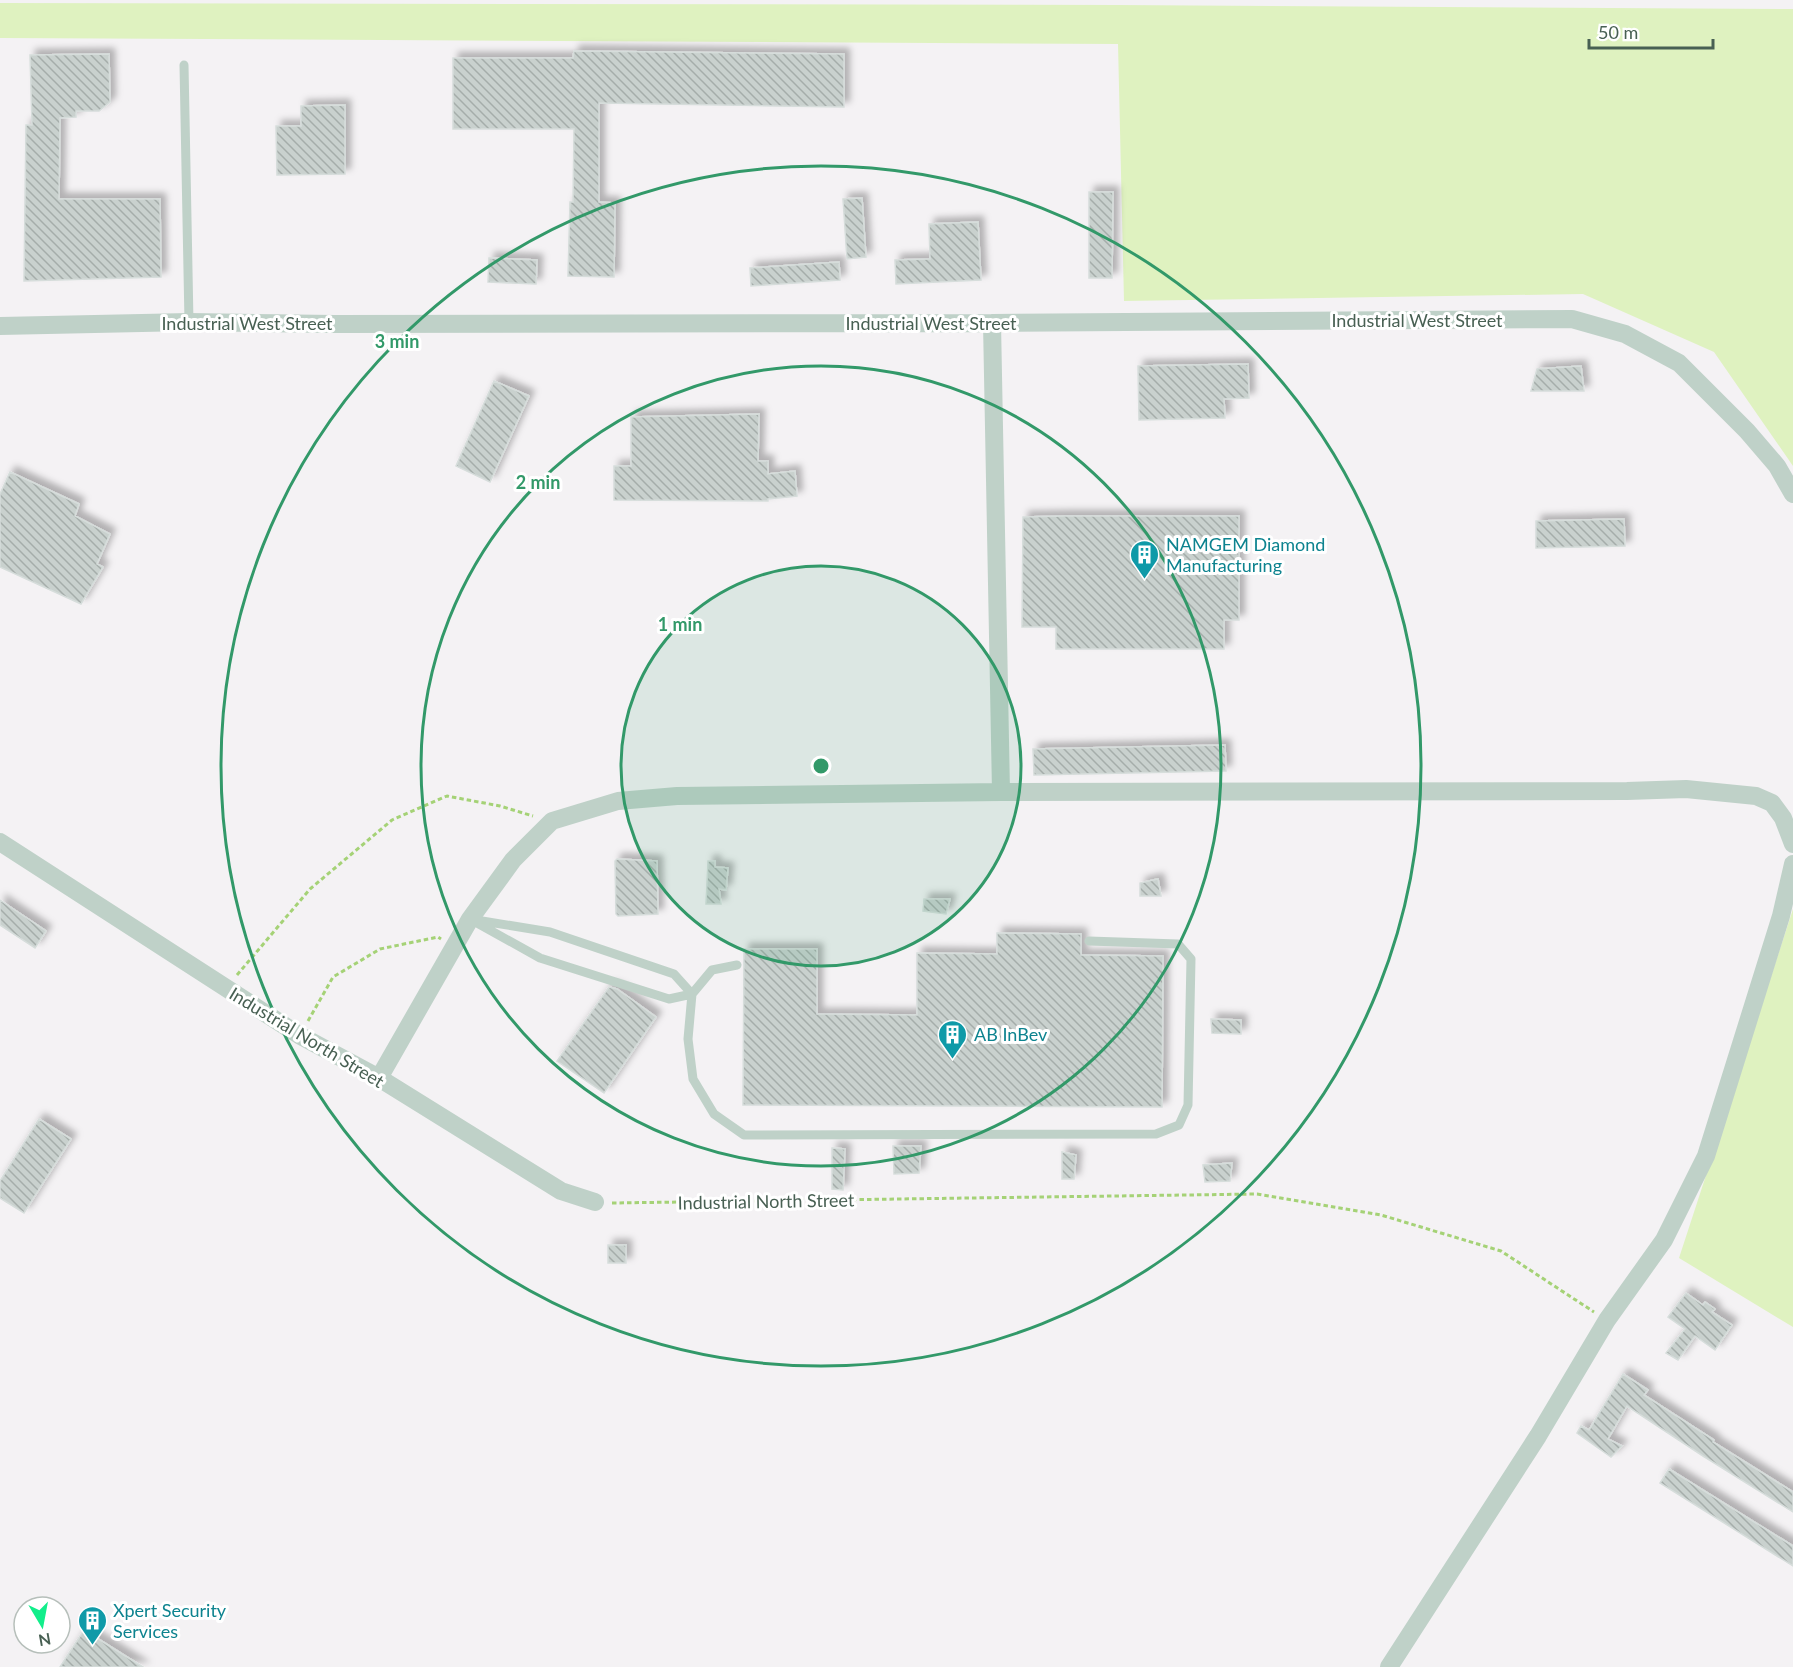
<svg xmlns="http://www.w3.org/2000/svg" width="1793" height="1667" font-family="Lato,sans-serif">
<defs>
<pattern id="building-back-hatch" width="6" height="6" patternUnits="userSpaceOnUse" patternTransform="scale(1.5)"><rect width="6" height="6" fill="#c9d1ce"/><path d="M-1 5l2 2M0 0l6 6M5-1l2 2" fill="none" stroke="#a5adaa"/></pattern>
<filter id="shadow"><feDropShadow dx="5.5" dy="-5.5" stdDeviation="3" flood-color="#0004"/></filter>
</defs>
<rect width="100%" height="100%" fill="#f4f2f4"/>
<path fill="#dff2c0" d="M0 3 1118 5 1793 9V466L1714 352 1583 294 1124 301 1118 44 0 38Z
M1793 909V1327L1679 1258Z"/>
<path fill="url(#building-back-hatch)" stroke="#d6dddb" stroke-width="1.5" filter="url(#shadow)" d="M574 51 844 54V107L599 103V202L615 203 614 277 568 276 570 202H573L574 129H453V58H573Z
M109 54 110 102 99 111H76V117L60 118 59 199H160L161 277 24 281 26 125H32L30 55Z
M345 105V174L277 175 276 126H301V106Z
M1089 192H1113L1112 278H1089Z
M862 198 866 257 847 259 843 199Z
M978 222 981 280 896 284 895 260 930 259 929 224Z
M489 258 537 260 536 284 488 282Z
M839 262 840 280 751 286 750 268Z
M1248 364 1249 398 1224 399 1225 418 1139 420 1138 366Z
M1581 366 1584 391H1531L1537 369Z
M494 381 529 396 490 482 456 466Z
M759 414 758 461H768V474L795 471 797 496 768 499V501L614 500V466H631V417Z
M10 472 79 504 75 516 110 534 97 564 103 567 81 604 0 567V494Z
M1066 516H1239V620H1224V649H1056V627H1022L1023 517Z
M1624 519 1625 546 1536 548V521Z
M1225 745 1226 771 1034 775 1033 749Z
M617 859 657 861 658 914 618 916 616 914 615 861Z
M708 861H715V867L728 868 726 890 719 889 721 904H706Z
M1158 879 1161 896H1140V883Z
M924 899H950L946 914 923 911Z
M0 900 46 931 35 948 0 925Z
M997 933 1081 934V955L1163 956 1162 1107 743 1105 744 949H817V1014L917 1015V953L997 954Z
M609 987 617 989 656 1017 604 1093 557 1061Z
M1211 1019 1241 1020V1034L1212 1033Z
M39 1119 71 1139 24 1213 0 1198V1181Z
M893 1146H921L919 1173 894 1174Z
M832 1148 845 1149 843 1190 832 1189Z
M1062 1152 1076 1155 1074 1179H1062Z
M1232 1163 1230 1181 1205 1182 1203 1165Z
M608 1245H626V1263H608Z
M1686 1293 1703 1305 1705 1302 1715 1309 1712 1312 1732 1325 1715 1350 1695 1336 1678 1360 1666 1353 1685 1329 1668 1317Z
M1623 1374 1648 1390 1644 1395 1714 1440 1713 1442 1793 1492V1512L1703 1456 1627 1406 1608 1439 1622 1446 1611 1457 1577 1433 1581 1426 1589 1430Z
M1669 1469 1793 1546V1566L1660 1483Z
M84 1630 143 1667H60Z"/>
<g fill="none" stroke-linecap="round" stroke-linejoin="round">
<path stroke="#a5d276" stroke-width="3" stroke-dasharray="4.5 3" stroke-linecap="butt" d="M237 975 310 889 392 820 447 796 500 806 533 816
M308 1021 333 977 380 949 438 937 441 939
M612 1203 1257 1194 1381 1215 1501 1251 1594 1312"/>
<path stroke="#bfd1c8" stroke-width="9" d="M184 65 189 322
M470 919 550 932 674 974 692 994 669 999 540 958Z
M737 965 712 970 692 994 688 1039 693 1079 714 1114 744 1135 1156 1134 1179 1125 1188 1105 1191 959 1178 944 1089 941"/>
<path stroke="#bfd1c8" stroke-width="18" d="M992 323 1001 792
M0 326 189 322 335 324 992 323 1572 319 1625 334 1679 363 1747 431 1777 466 1793 494
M0 842 299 1035 379 1078 561 1191 595 1202
M379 1078 470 919 513 860 552 821 618 801 677 796 1001 792 1627 791 1686 789 1756 796 1772 803 1783 818 1793 844
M1389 1667 1538 1436 1607 1320 1664 1240 1706 1156 1781 916 1793 864"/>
</g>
<circle cx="821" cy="766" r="200" fill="#329969" fill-opacity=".12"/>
<g fill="none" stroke="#329969" stroke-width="3">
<circle cx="821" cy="766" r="200"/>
<circle cx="821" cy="766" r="400"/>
<circle cx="821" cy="766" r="600"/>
</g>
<defs>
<symbol id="building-pin" viewBox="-11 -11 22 30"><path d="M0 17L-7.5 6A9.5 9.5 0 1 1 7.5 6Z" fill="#0f9aa8" stroke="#fff"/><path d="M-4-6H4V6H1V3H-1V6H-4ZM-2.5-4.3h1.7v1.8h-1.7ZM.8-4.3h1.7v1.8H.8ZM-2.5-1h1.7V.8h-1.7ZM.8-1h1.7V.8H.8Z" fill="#fff"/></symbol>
</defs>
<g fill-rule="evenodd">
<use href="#building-pin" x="1128" y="538" width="33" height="45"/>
<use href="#building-pin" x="936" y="1018" width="33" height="45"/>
<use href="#building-pin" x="76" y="1604" width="33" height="45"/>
</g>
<g text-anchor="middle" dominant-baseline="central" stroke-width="6" stroke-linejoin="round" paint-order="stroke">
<g font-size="18" fill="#486053" stroke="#fff">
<text x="1417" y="320">Industrial West Street</text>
<text x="247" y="323">Industrial West Street</text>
<text x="931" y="323">Industrial West Street</text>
<text transform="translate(307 1037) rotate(31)">Industrial North Street</text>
<text transform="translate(766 1201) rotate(-1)">Industrial North Street</text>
</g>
<g font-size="18" fill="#0d838f" stroke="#fff" text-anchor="start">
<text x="1166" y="544">NAMGEM Diamond<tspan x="1166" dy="21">Manufacturing</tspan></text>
<text x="974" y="1034">AB InBev</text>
<text x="113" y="1610">Xpert Security<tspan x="113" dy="21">Services</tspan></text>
</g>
</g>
<circle cx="821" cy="766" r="9" fill="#329969" stroke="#fff" stroke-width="3"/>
<g font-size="18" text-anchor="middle" font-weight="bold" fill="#329969" stroke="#fff" stroke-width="6" stroke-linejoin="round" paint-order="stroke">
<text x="397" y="348">3 min</text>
<text x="538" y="489">2 min</text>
<text x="680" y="631">1 min</text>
</g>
<g transform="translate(42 1625) rotate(170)"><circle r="28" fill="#ffffff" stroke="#b6bfba" stroke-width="1.5"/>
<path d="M0-4.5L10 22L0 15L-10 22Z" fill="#12ee8b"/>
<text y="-9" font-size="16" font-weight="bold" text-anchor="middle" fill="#486053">N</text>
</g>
<path d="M1589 39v9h124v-9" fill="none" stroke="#486053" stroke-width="3"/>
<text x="1598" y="39" font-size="18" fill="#486053" stroke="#ffffff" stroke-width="4.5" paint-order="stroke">50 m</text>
</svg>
